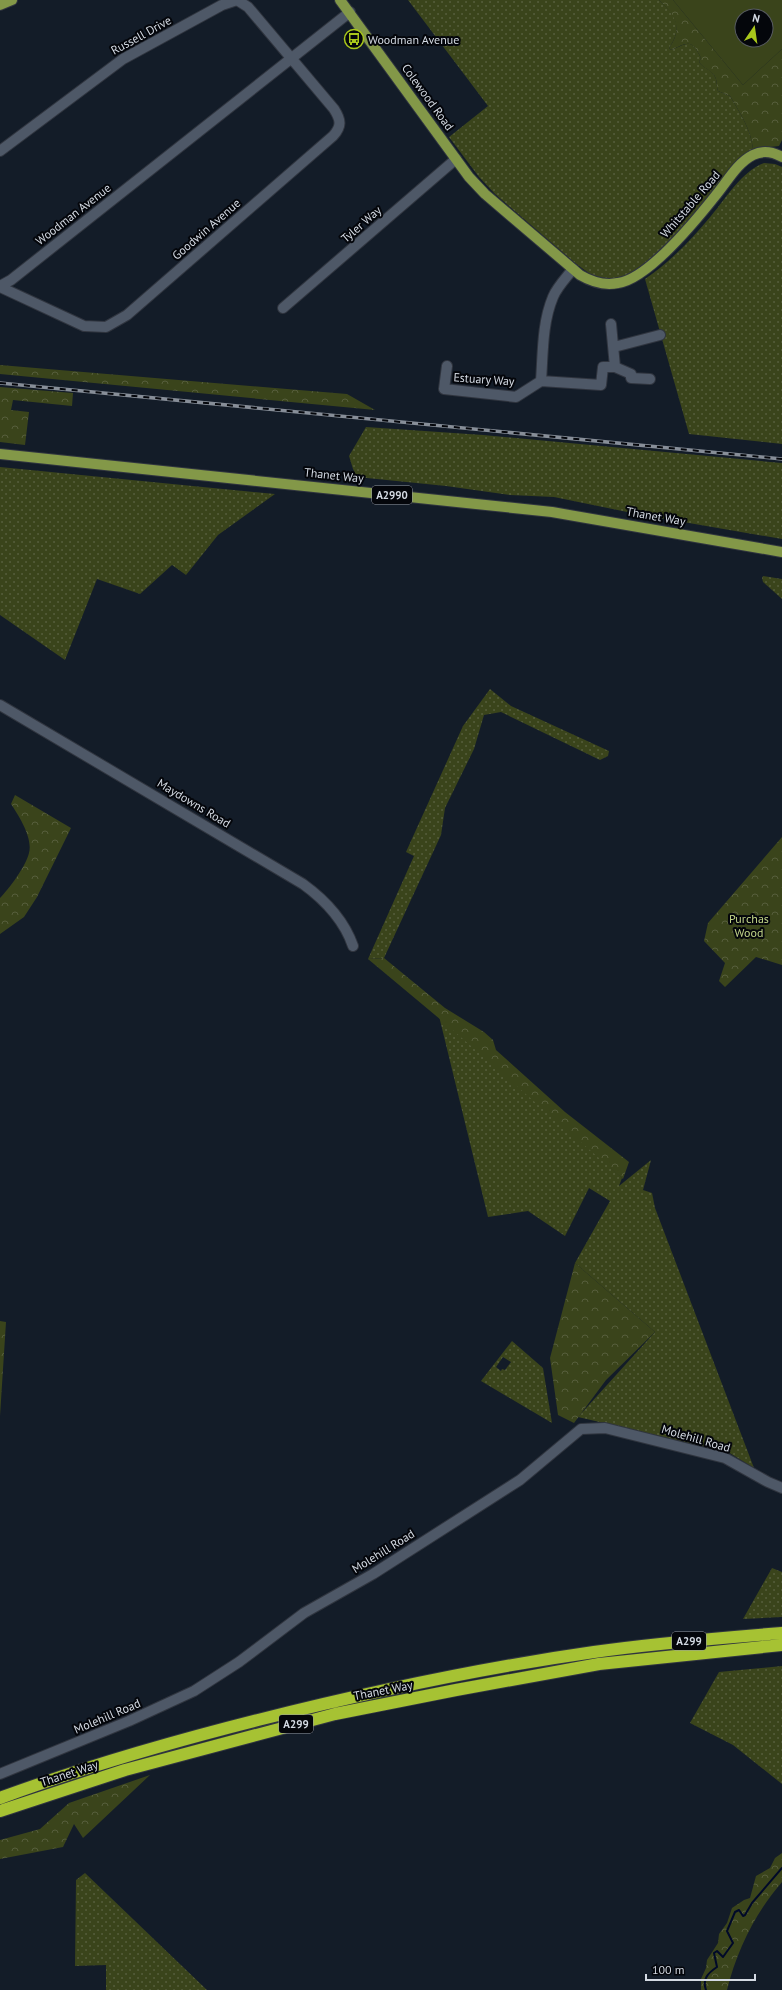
<svg xmlns="http://www.w3.org/2000/svg" width="782" height="1990" font-family="'PT Sans',sans-serif">
<defs>
<pattern id="grass-dots" width="8" height="8" patternUnits="userSpaceOnUse"><rect width="8" height="8" fill="#3a441b"/><path d="M2 2h.1M6 6h.1" fill="none" stroke="#565e3c" stroke-width="1.8" stroke-linecap="round"/></pattern>
<pattern id="forest-crowns" width="20" height="18" patternUnits="userSpaceOnUse"><rect width="20" height="18" fill="#3a441b"/><path d="M2 6a3 3 0 1 1 6 0M12 15a3 3 0 1 1 6 0" fill="none" stroke="#565e3c"/></pattern>
</defs>
<rect width="100%" height="100%" fill="#131c28"/>
<path fill="url(#grass-dots)" fill-rule="evenodd" d="M408 0H659C677 16 683 27 669 48L671 50C689 43 691 38 701 58L699 62C703 68 710 69 714 75 718 81 716 86 718 91L730 96C740 113 751 129 753 149L672 240 636 272 621 279H605L590 274 575 263 495 194 479 177 449 137 488 106Z
M764 163 775 164 782 167V444L689 434 645 279C670 262 692 239 711 216 727 197 741 172 764 163Z
M366 427 483 435 782 463V539L637 514 554 497 510 495 446 486 357 477 353 469 349 456Z
M0 467 275 494 218 535 186 575 172 565 140 594 97 579 65 660 0 615Z
M763 576 782 579V599L763 582 762 578Z
M490 689 511 706 609 751 608 756 600 760 501 712 484 715 474 749 445 808 441 835 384 958 368 959 414 856 406 852 463 726Z
M439 1016 585 1144 622 1178 619 1186 651 1160 643 1190 652 1193 655 1208 754 1468 728 1452 578 1417 655 1332 575 1263 610 1201 589 1188 565 1236 528 1211 488 1217Z
M512 1341 543 1368 552 1423 481 1381ZM503 1357 511 1362 505 1370 502 1369 501 1371 496 1367Z
M772 1568 782 1572V1617L743 1619Z
M782 1666V1784L733 1745 690 1723 719 1672Z
M85 1873 207 1990H106V1965L75 1966 76 1880Z"/>
<path fill="url(#forest-crowns)" d="M659 0H673L743 85 782 49V140L779 146 753 149C751 129 740 113 730 96L718 91C716 86 718 81 714 75 709 69 703 68 699 62L701 58C691 38 688 43 671 50L669 48C683 28 676 16 659 0Z
M0 365 347 394 375 410 0 374Z
M0 387 73 393 72 406 13 400 11 410 29 412 25 445 0 442Z
M15 795 71 828 37 897 24 917 0 934V898C9 889 26 866 29 853 33 838 19 816 11 804Z
M782 837V965L756 957 725 987 719 981 725 963 704 941 708 923Z
M384 958 445 1008 484 1032 493 1040 496 1050 565 1112 629 1162 623 1179 447 1025 368 959Z
M575 1263 655 1332 606 1380 574 1423 558 1415 550 1358Z
M0 1321 6 1322 0 1416Z
M150 1775 83 1838 74 1824 63 1847 0 1859V1840L40 1829 69 1803Z
M782 1853V1882C755 1913 737 1950 727 1990H701V1979L706 1968 707 1960 718 1943 719 1934 727 1923 732 1908 744 1900 750 1898 756 1876 770 1868 775 1858Z"/>
<path fill="#3a441b" fill-rule="evenodd" d="M673 0H782V49L743 85ZM742 16H766V40H742Z"/>
<g fill="none" stroke-linecap="round" stroke-linejoin="round">
<path stroke="#000929" stroke-width="2" d="M706 1990C702 1979 708 1973 717 1967L714 1953 717 1951 723 1957 733 1943 727 1931 735 1912 739 1910 743 1916 745 1915 752 1903 782 1868"/>
<defs>
<path id="minor" d="M0 151 123 59 222 5 237 0 248 7 334 109C341 120 342 126 333 136L127 315 106 327 84 326 0 287
M0 286 11 280 350 12
M283 308 456 159
M614 347 660 335
M447 366 444 389 516 397 541 381 601 385 603 367H615L611 324
M615 367 631 374V378L650 379
M541 381C543 354 542 323 553 297 557 287 566 278 573 269
M0 705 303 884C325 900 344 920 353 946
M0 1774 129 1721 194 1691 239 1662 304 1613 373 1574 520 1480 581 1429 605 1428 725 1458 768 1482 782 1488"/>
<path id="major" d="M340 0 469 177 485 194 580 275C592 282 604 286 618 283 648 279 697 219 716 195 727 182 737 163 753 155 763 150 773 152 782 157
M0 5 12 0
M0 454 552 512 782 552"/>
<path id="highway" d="M0 1798C84 1767 171 1742 258 1720 369 1692 481 1668 594 1652 656 1643 719 1638 782 1633
M0 1811 125 1770 335 1714 456 1690 599 1664 782 1645"/>
</defs>
<use href="#minor" stroke="#30353f" stroke-width="12"/>
<use href="#major" stroke="#30353f" stroke-width="12"/>
<use href="#highway" stroke="#30353f" stroke-width="14"/>
<use href="#minor" stroke="#4e5867" stroke-width="10"/>
<use href="#major" stroke="#839848" stroke-width="10"/>
<use href="#highway" stroke="#a6c233" stroke-width="12"/>
<defs>
<path id="rail" d="M0 383 782 459"/>
</defs>
<use href="#rail" stroke="#878e98" stroke-width="3.5"/>
<use href="#rail" stroke="#04060b" stroke-width="2" stroke-dasharray="6" stroke-linecap="butt"/>
</g>
<defs>
<symbol id="bus-ring" viewBox="-11 -11 22 22"><circle r="9.5" fill="#04060b" stroke="#a9c71b" stroke-width="1.5"/><path d="M-5-6H5V4H4V6H2V4H-2V6H-4V4H-5ZM-3.5-4V0h7V-4ZM-3.5 1.2v1.5H-2V1.2ZM2 1.2v1.5H3.5V1.2Z" fill="#a9c71b"/></symbol>
</defs>
<g fill-rule="evenodd">
<use href="#bus-ring" x="343" y="28" width="22" height="22"/>
</g>
<g text-anchor="middle" dominant-baseline="central" stroke-width="4" stroke-linejoin="round" paint-order="stroke">
<g fill="#04060b" stroke="#969aa2" stroke-width="1">
<rect x="372" y="486" width="40" height="18" rx="3"/>
<rect x="672" y="1632" width="34" height="18" rx="3"/>
<rect x="279" y="1715" width="34" height="18" rx="3"/>
</g>
<g font-size="11" font-weight="bold" fill="#d4dae3">
<text x="392" y="495">A2990</text>
<text x="689" y="1641">A299</text>
<text x="296" y="1724">A299</text>
</g>
<g font-size="12" fill="#d4dae3" stroke="#04060b">
<text transform="translate(141 35) rotate(-29)">Russell Drive</text>
<text transform="translate(428 97) rotate(54)">Colewood Road</text>
<text transform="translate(690 204) rotate(-49)">Whitstable Road</text>
<text transform="translate(73 214) rotate(-38)">Woodman Avenue</text>
<text transform="translate(361 224) rotate(-41)">Tyler Way</text>
<text transform="translate(206 229) rotate(-41)">Goodwin Avenue</text>
<text transform="translate(484 379) rotate(4)">Estuary Way</text>
<text transform="translate(334 475) rotate(6)">Thanet Way</text>
<text transform="translate(656 516) rotate(10)">Thanet Way</text>
<text transform="translate(194 803) rotate(31)">Maydowns Road</text>
<text transform="translate(696 1438) rotate(16)">Molehill Road</text>
<text transform="translate(383 1551) rotate(-32)">Molehill Road</text>
<text transform="translate(383 1690) rotate(-11)">Thanet Way</text>
<text transform="translate(107 1716) rotate(-23)">Molehill Road</text>
<text transform="translate(69 1773) rotate(-18)">Thanet Way</text>
</g>
<g font-size="12" fill="#d4dae3" stroke="#04060b" text-anchor="start">
<text x="368" y="39">Woodman Avenue</text>
</g>
<g font-size="12" fill="#c2d589" stroke="#04060b">
<text x="749" y="918">Purchas<tspan x="749" dy="14">Wood</tspan></text>
</g>
</g>
<g transform="translate(754 28) rotate(13)"><circle r="19" fill="#04060b" stroke="#575b61"/>
<path d="M0-3L7 15L0 10L-7 15Z" fill="#a9c71b"/>
<text y="-6" font-size="11" font-weight="bold" text-anchor="middle" fill="#d4dae3">N</text>
</g>
<path d="M646 1974v6h109v-6" fill="none" stroke="#d4dae3" stroke-width="2"/>
<text x="652" y="1974" font-size="12" fill="#d4dae3" stroke="#04060b" stroke-width="3" paint-order="stroke">100 m</text>
</svg>
